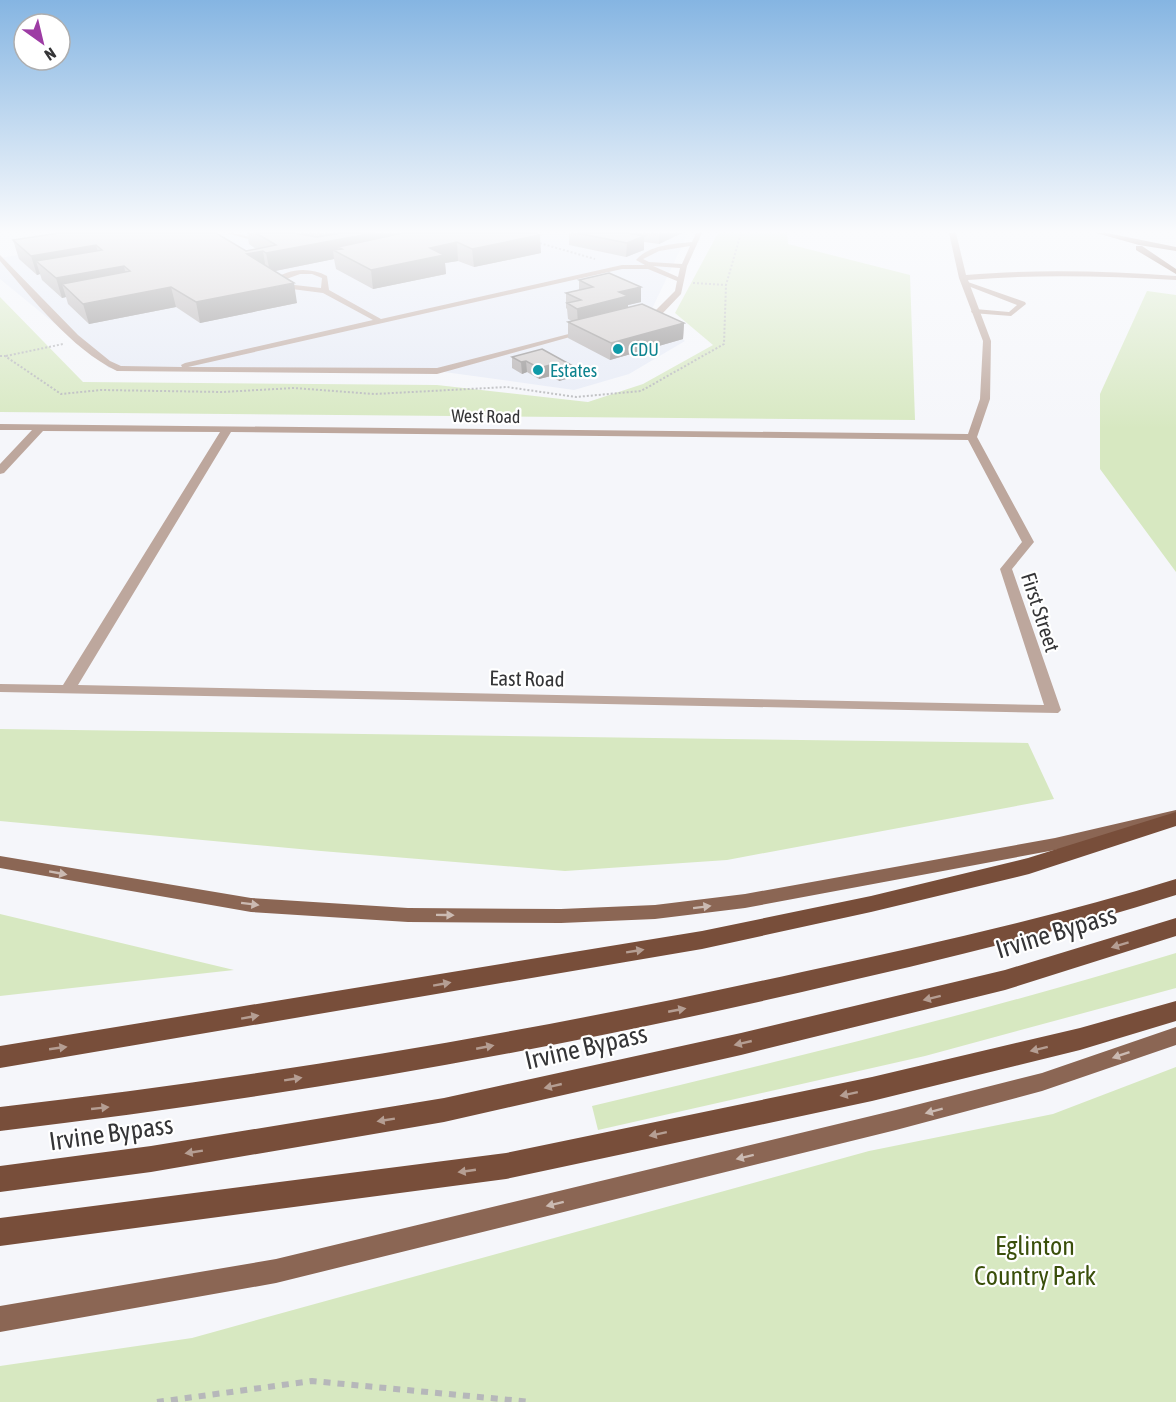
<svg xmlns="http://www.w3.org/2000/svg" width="1176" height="1402" font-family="'Asap Condensed',sans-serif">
<rect width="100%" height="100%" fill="#f5f6fa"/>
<path fill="#e7ebf6" d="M151 233H688L651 311 685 341 629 374 574 390 437 371 109 368 0 279V258Z"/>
<path fill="#d7e8c1" d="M718 233H787L788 244 910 275 915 420 0 412V297L83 382 437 385 588 402 643 384 713 345 675 313Z
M1147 291 1176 295V572L1100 469V394Z
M0 729 1028 743 1054 799 727 860 565 871 321 851 0 821Z
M0 914 234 970 0 996Z
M1176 953V988L925 1056 598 1130 592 1106C788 1059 984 1012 1176 953Z
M1176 1067V1402H0V1366L192 1338 869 1151 1053 1114Z"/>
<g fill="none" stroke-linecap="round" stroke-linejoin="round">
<path stroke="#b6b7ba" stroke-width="2" stroke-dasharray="2 2" stroke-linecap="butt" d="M536 242 595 259
M693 283 726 285
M0 356H5L61 394 101 390 222 392 294 388 374 394 507 387 576 397 641 391 724 344 726 285 741 233
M6 356 63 344"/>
<path stroke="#b6b7ba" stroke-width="6" stroke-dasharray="7 7" stroke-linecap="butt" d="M157 1402 312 1381 532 1402"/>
<path fill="#bda79d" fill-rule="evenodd" d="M226 233C238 232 248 238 260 238 272 238 282 232 294 233L260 242Z
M696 233H702L687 266 681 294 661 315 643 319 639 317 655 311 675 291 677 281 648 269H622L188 367 437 368 584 330 588 332 437 374 117 371C70 348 34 300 0 261V255L78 335 110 361 121 366 182 367 181 365 185 363 373 320 323 293 284 288 272 281C288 268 310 267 327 276L329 290 381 319 622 265H645L636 260C649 245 673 244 692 242ZM690 246 682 264 649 262 643 259 659 251ZM653 266 680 268 678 277ZM300 274H312L322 278 321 288 286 284 281 281Z
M965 281 1025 302 1026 304 1011 316 972 313 971 311 975 309 1009 312 1017 305 963 284V282Z"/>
<path fill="#bda79d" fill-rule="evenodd" d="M949 233H956L966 275C1035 269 1107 271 1176 276V280C1107 276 1036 274 968 280L991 341 990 399 977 437 1034 542 1012 569 1061 710 1058 713 0 692V684L63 685 220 432 43 431 4 473 0 474V464L32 430H0V424L968 434 980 399 983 341 959 278ZM231 432 968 440 1022 542 1000 569 1044 705 78 685Z"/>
<path fill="#8b6654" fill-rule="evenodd" d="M1096 233H1107L1176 247V251L1139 245Z
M1136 246H1142L1176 269V274L1136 250Z
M1176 810V822L1055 850 745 908 655 919 561 923 408 922 251 912 0 868V856L251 898 408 908 561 909 655 905 745 894 1055 838Z
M1176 1027V1045L1042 1091 896 1130 276 1283 0 1332V1306L276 1259 896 1110 1042 1073Z"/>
<path fill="#784e3a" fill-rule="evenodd" d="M1176 812V826L1029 874 871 912 702 949 0 1068V1046L702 931 871 896 1028 858Z
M1176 879V895C1053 934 928 963 802 992 537 1053 270 1099 0 1131V1107C270 1076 537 1031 802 972 928 945 1053 917 1176 879Z
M1176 918V936L1005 990 741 1055 444 1122 151 1172 0 1192V1166L151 1146 444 1098 741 1033 1005 970Z
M1176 1001V1021L1080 1050 872 1101 506 1179 0 1246V1218L506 1153 872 1077 1080 1028Z"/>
</g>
<path fill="#b4afaf" d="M247 233H294L301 234V233H535L541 253 474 267 458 261 445 263 446 274 373 289 336 269 334 259 275 271 297 303 200 323 176 307 89 324 68 304 66 297 62 298 42 280 40 274 37 275 19 259 13 240 246 251 256 249 249 244Z
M569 233H682L659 244 644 242V250L626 257 569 245Z
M579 280 641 287V302L628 305V307L684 323 683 339 610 360 568 338V322L572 321 568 319 567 309 566 308V293L579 290Z
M542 349 573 377 559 381 551 376 539 379 527 372 522 374 512 368V357Z"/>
<path fill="#928f8e" d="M374 233H392L394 247 342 249 338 247 339 253 333 250 334 259 270 272 266 253Z
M660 233H682L659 244Z
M540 235 541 253 474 267 472 249Z
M644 236V250L626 257 627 243Z
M457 242 458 261 445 263 446 274 373 289 371 270 430 248Z
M96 245 101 263 36 261 40 274 37 275 31 256Z
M263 251 266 270 247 254Z
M124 266 128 286 62 284 66 297 62 298 56 278Z
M294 283 297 303 200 323 196 302Z
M171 287 176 307 89 324 83 304Z
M641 287V302L628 305V312L578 324 577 309 619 292Z
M684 323 683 339 610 360 611 343Z
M526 361 527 372 522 374 521 362Z
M550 365 551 376 539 379V368Z
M573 366V377L559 381V370Z"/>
<path fill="#d1cccb" stroke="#928f8e" stroke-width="1.5" d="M59 233H216L246 251 276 245 256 233H294L317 237 342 233H340H374L266 253 263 251 247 254 294 283 196 302 171 287 83 304 62 284 130 271 124 266 56 278 36 261 102 250 96 245 31 256 13 240Z
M403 233H535L540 235 472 249 457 242 430 248 444 255 371 270 333 250 342 249 338 247Z
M577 233H627L644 236 627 243Z
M609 273 641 287 619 292 628 296 577 309 567 303 581 300 566 293 593 287 579 280Z
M642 304 684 323 611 343 568 322Z
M542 349 573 366 559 370 550 365 539 368 526 361 521 362 512 357Z"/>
<defs><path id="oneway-solid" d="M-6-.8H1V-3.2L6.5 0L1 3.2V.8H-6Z" transform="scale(1.5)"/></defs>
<g fill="#cbbab2">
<use href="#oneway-solid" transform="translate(58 873) rotate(10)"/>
<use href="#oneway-solid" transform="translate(250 904) rotate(7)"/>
<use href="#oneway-solid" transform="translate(702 907) rotate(-7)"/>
<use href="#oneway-solid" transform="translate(445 915) rotate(1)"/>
<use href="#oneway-solid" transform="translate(1121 1055) rotate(161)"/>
<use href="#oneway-solid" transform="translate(934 1111) rotate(165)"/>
<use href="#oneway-solid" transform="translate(745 1157) rotate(166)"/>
<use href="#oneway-solid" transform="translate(555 1204) rotate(166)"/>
</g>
<g fill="#b59e93">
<use href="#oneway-solid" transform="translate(1120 945) rotate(163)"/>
<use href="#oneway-solid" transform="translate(635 951) rotate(-9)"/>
<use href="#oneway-solid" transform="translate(442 984) rotate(-10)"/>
<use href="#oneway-solid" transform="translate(932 998) rotate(166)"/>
<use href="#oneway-solid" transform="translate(677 1010) rotate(-11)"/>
<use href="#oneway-solid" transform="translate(250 1017) rotate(-10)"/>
<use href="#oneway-solid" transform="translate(743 1043) rotate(167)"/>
<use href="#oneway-solid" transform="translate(485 1047) rotate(-11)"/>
<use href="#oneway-solid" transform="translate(58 1048) rotate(-8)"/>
<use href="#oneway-solid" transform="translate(1039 1049) rotate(166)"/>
<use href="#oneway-solid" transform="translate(293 1079) rotate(-9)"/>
<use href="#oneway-solid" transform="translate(553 1086) rotate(167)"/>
<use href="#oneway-solid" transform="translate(849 1094) rotate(168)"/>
<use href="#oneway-solid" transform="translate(100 1108) rotate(-6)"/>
<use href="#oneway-solid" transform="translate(386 1120) rotate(171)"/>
<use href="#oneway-solid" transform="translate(658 1134) rotate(168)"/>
<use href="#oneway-solid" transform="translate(194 1152) rotate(171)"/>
<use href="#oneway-solid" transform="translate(467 1171) rotate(172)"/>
</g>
<linearGradient id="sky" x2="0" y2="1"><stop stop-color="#85b5e2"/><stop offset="0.54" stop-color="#fafbfd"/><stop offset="1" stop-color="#fafbfd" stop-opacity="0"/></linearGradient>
<rect width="1176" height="429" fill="url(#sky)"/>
<g fill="#0f9aa8" stroke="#fff" stroke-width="2">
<circle cx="618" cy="349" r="6"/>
<circle cx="538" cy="370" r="6"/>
</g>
<g text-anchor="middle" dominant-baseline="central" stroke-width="4.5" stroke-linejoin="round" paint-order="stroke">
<g font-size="18" fill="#0d838f" stroke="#fff" text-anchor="start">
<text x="630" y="349">CDU</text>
<text x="550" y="370">Estates</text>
</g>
<g font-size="18" fill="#353537" stroke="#fff">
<text transform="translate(486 416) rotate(1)">West Road</text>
</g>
<g font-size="21" fill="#353537" stroke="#fff">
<text transform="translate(1041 612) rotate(72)">First Street</text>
<text transform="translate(527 678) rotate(1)">East Road</text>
</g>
<g font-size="26" fill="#353537" stroke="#fff">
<text transform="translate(1056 932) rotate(-17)">Irvine Bypass</text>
<text transform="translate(586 1047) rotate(-13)">Irvine Bypass</text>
<text transform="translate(111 1133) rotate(-8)">Irvine Bypass</text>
</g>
<g font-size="26" fill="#3a4f0b" stroke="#fff">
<text x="1035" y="1246">Eglinton<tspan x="1035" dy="30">Country Park</tspan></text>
</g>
</g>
<g transform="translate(42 42) rotate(146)"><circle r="28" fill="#ffffff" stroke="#aeaeaf" stroke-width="1.5"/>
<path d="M0-4.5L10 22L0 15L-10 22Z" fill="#9d3ca4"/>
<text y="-9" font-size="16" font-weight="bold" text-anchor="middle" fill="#353537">N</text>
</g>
</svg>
